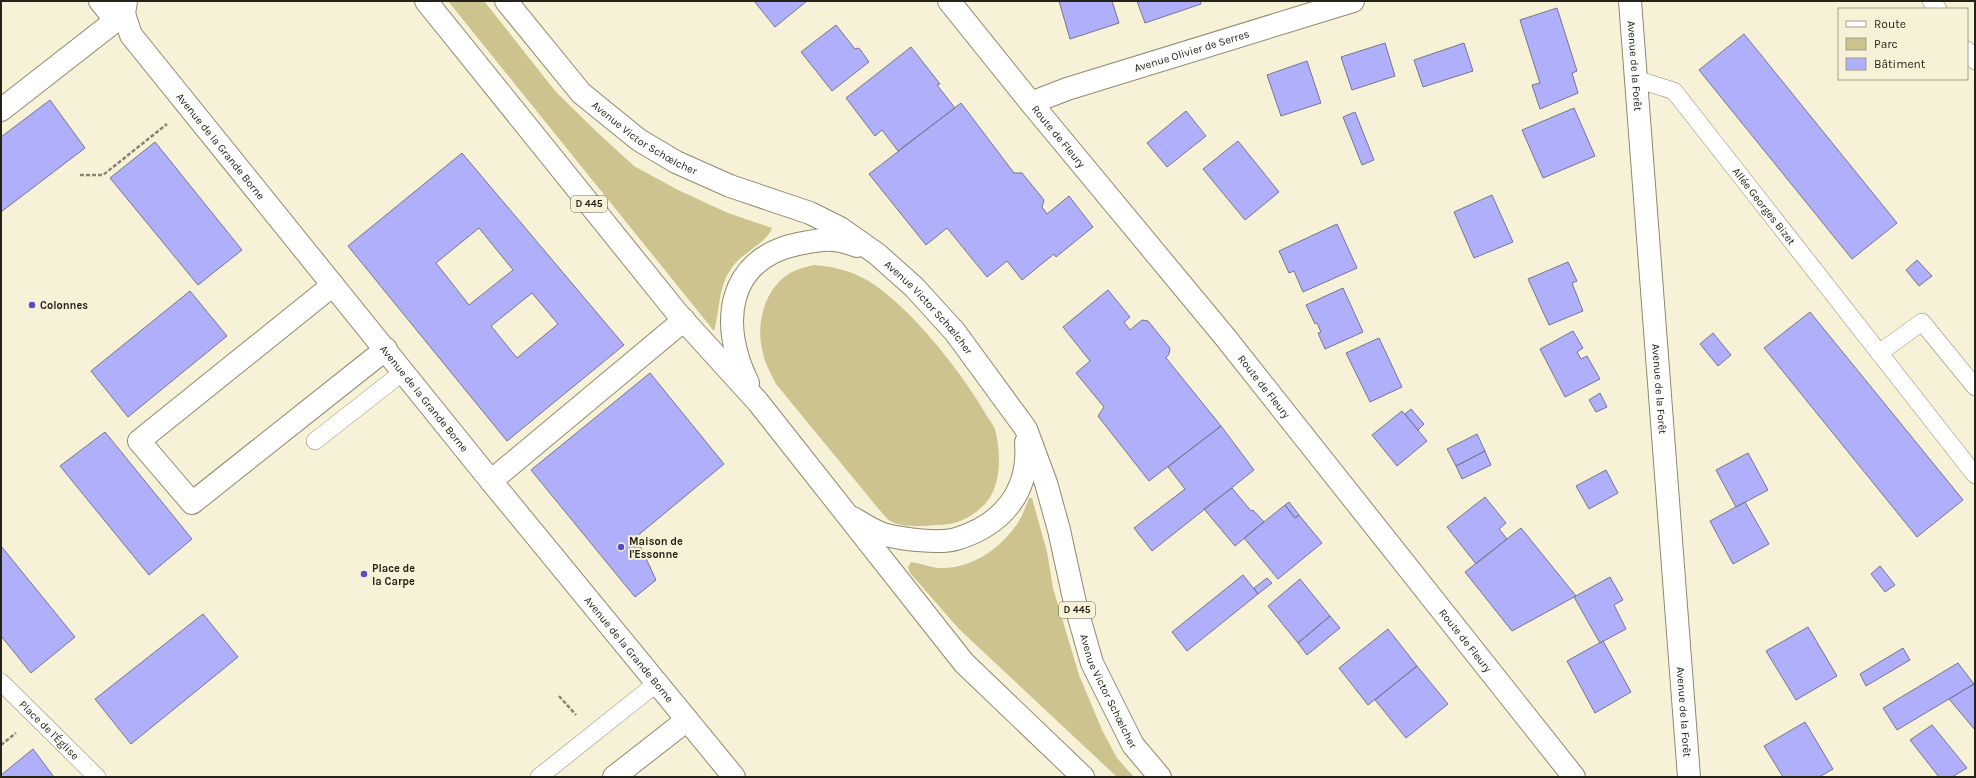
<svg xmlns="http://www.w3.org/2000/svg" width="1976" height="778" font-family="Karla,sans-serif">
<rect width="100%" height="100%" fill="#f7f2d7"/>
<path fill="#cdc38f" d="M448 1H484L556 92 599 134 634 166 678 190 728 213 772 228C768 242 742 253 733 266 717 288 721 307 714 331Z
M814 265C831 267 847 269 863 278 904 299 961 371 984 411 987 417 993 424 995 429 1001 452 1002 486 985 504 971 518 957 525 937 525 923 526 905 528 892 522 886 519 881 511 877 507L776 384C770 372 764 362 762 349 756 322 765 288 790 273 797 269 806 267 814 265Z
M1029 498H1032L1047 552 1053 588 1079 675 1102 730 1117 758 1134 777H1117L959 629 910 573 908 567 911 562C920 563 929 567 938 568 971 570 1002 548 1019 521 1023 514 1026 506 1029 498Z"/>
<path fill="#afaffb" stroke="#75768e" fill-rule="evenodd" d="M754 1H807L775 27Z
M1059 1H1112L1119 23 1070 39Z
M1137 1H1200L1201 4 1145 23Z
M1557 8 1577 71 1572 73 1578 93 1540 109 1532 85 1540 83 1520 20Z
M836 25 855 49 859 48 869 62 832 91 801 52Z
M1744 34 1897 223 1852 259 1699 70Z
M1385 43 1395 76 1352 90 1341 57Z
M1464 43 1473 71 1423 87 1414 60Z
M911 47 940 84 937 85 955 108 898 151 882 130 875 136 846 98Z
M1307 61 1321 103 1281 116 1267 75Z
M50 100 85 148 1 212V137Z
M961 103 1014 173H1022L1044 200 1042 207 1047 214 1069 196 1093 227 1056 257 1054 254 1022 280 1007 261 987 277 947 228 926 245 869 174Z
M1574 108 1595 156 1543 178 1522 130Z
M1186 111 1206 136 1167 167 1147 143Z
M1355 112 1374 160 1362 165 1343 117Z
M1238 141 1279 192 1245 220 1203 169Z
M155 142 242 250 198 285 110 178Z
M462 153 624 345 507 441 348 246ZM479 228 513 270 469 305 436 263ZM532 293 558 324 517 358 491 326Z
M1492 195 1513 242 1474 258 1454 212Z
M1337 224 1357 268 1303 292 1294 271 1289 273 1279 251Z
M1917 260 1932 276 1919 286 1906 270Z
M1568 262 1577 281 1572 283 1583 311 1549 325 1528 279Z
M1343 288 1363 332 1325 349 1318 333 1321 332 1317 323 1315 324 1306 305Z
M1108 290 1130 317 1124 322 1130 330 1142 320 1148 321 1170 348 1169 354 1166 358 1221 426 1149 481 1098 416 1104 407 1076 373 1090 361 1063 327Z
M190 291 227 336 128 417 91 371Z
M1810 312 1963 500 1917 537 1764 348Z
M1573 331 1583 348 1577 352 1581 359 1587 356 1600 379 1565 397 1540 349Z
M1713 333 1731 355 1718 366 1700 344Z
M1379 338 1402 387 1370 402 1346 353Z
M650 373 724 464 636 537 656 580 635 597 531 470Z
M1600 393 1607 407 1596 412 1589 400Z
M1411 409 1424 424 1418 430 1405 414Z
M1402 411 1427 441 1397 466 1372 435Z
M1221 426 1254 470 1152 551 1134 528 1185 489 1168 467Z
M105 432 192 539 149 575 60 466Z
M1477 434 1485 451 1456 466 1447 449Z
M1485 451 1491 465 1462 479 1456 466Z
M1748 453 1768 490 1736 507 1716 470Z
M1606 470 1618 493 1589 509 1576 486Z
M1232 488 1251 511 1253 510 1264 522 1235 546 1204 509Z
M1485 497 1506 523 1499 529 1507 539 1476 564 1447 527Z
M1289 502 1299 515 1295 518 1285 505Z
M1745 502 1769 544 1733 564 1710 521Z
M1285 505 1295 518 1299 515 1322 543 1278 579 1244 538Z
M1521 528 1576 596 1512 631 1465 572Z
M1 546 75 637 31 673 1 636Z
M1880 566 1895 585 1885 592 1871 574Z
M1243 575 1258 594 1187 651 1172 632Z
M1610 577 1623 600 1614 605 1626 629 1600 643 1574 597Z
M1267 578 1272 583 1258 594 1254 588Z
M1300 579 1330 616 1298 643 1268 606Z
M203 614 238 657 131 744 95 699Z
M1330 616 1340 628 1307 655 1298 643Z
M1808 627 1837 676 1796 700 1766 651Z
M1388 629 1417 666 1368 705 1339 668Z
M1603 641 1631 692 1595 713 1567 661Z
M1903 648 1910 660 1866 686 1860 674Z
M1958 663 1974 684 1897 730 1883 708Z
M1417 666 1448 704 1406 738 1375 700Z
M1974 684 1975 685V730L1949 699Z
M1805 722 1833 769 1819 777H1783L1764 746Z
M1932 725 1967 768 1952 777H1939L1910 740Z
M33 749 54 777H1V775Z"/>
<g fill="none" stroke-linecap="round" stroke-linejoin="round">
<defs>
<g id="lane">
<path d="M1931 1 1938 9"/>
<path d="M1967 50 1975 61"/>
<path id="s1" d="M1636 79 1674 91 1975 475"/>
<path d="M1879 353 1922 322 1975 387"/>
<path d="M315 441 403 372"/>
<path id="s2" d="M1 682 97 777"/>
<path d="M539 777 657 683"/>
</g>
<g id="street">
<path d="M100 1 116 21"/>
<path id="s3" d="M949 1 1031 103 1225 337 1574 777"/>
<path id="s4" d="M1630 1 1689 777"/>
<path id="s5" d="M124 14 131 35 491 481 734 777"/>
<path id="s6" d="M1031 103 1067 89 1353 1"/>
<path d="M1 110 124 14 126 1"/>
<path d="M333 285 139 441 192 503 386 349"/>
<path d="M491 481 684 320"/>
<path d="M614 777 687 720"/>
</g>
<g id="primary">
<path d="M426 1 678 314 758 402 964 663 1083 777"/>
<path id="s7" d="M506 1 581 93 639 140 676 162 730 186 810 213 840 228 877 254 914 287 955 332 1026 429 1046 483 1059 530 1075 603 1092 663 1133 745 1160 777"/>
<path d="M748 383C719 325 726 259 798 244 823 239 834 237 857 246"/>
<path d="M853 518C863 524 875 532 886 535 903 539 939 544 956 539 1003 525 1030 491 1026 442"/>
</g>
</defs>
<use href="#lane" stroke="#8d8970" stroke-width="18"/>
<use href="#street" stroke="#8d8970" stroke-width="24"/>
<use href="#primary" stroke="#8d8970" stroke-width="24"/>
<path stroke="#878472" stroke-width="2.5" stroke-dasharray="4 2" stroke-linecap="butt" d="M80 175H103L167 124
M559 696 576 715
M1 745 16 733"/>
<use href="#lane" stroke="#fff" stroke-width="17"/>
<use href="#street" stroke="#fff" stroke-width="22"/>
<use href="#primary" stroke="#fff" stroke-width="22"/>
</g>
<g fill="#5b4cc4" stroke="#f7f2d7" stroke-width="1.5">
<circle cx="32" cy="305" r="4"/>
<circle cx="621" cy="547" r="4"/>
<circle cx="364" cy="574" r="4"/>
</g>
<g text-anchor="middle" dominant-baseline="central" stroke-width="4" stroke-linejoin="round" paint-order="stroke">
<g fill="#f7f2d7" stroke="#646152" stroke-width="1">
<rect x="571" y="196" width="36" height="16" rx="3"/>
<rect x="1059" y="602" width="36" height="16" rx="3"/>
</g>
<g font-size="10" font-weight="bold" fill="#252319">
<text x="589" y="204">D 445</text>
<text x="1077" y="610">D 445</text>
</g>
<g font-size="11" fill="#252319" stroke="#f7f2d7">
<text stroke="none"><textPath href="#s6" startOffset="169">Avenue Olivier de Serres</textPath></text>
<text stroke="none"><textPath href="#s4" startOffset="65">Avenue de la Forêt</textPath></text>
<text stroke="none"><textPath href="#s3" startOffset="174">Route de Fleury</textPath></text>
<text stroke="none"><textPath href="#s7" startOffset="197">Avenue Victor Schœlcher</textPath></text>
<text stroke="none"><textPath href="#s5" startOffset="165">Avenue de la Grande Borne</textPath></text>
<text stroke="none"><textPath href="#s1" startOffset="186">Allée Georges Bizet</textPath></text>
<text stroke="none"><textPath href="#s7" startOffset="533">Avenue Victor Schœlcher</textPath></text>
<text stroke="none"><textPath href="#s3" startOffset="498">Route de Fleury</textPath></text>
<text stroke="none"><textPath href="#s4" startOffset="389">Avenue de la Forêt</textPath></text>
<text stroke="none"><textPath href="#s5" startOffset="489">Avenue de la Grande Borne</textPath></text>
<text stroke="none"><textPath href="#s3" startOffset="822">Route de Fleury</textPath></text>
<text stroke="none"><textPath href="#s5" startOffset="813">Avenue de la Grande Borne</textPath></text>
<text stroke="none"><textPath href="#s7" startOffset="965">Avenue Victor Schœlcher</textPath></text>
<text stroke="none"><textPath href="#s4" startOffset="713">Avenue de la Forêt</textPath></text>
<text stroke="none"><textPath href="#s2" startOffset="68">Place de l'Église</textPath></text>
</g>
<g font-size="11" font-weight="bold" fill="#252319" stroke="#f7f2d7" text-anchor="start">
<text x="40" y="305">Colonnes</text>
<text x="629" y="541">Maison de<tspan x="629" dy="13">l'Essonne</tspan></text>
<text x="372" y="568">Place de<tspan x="372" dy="13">la Carpe</tspan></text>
</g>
</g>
<rect width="1976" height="778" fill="none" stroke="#252319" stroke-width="4"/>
<rect x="1838" y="8" width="130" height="72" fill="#f7f2d7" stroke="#a39f8b"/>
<rect x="1846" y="21" width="20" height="6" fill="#ffffff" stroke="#a39f8b"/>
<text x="1874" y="28" font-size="12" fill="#252319">Route</text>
<rect x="1846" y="38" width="20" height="12" fill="#cdc38f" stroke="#a39f8b"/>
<text x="1874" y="48" font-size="12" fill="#252319">Parc</text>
<rect x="1846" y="58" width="20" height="12" fill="#afaffb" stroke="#a39f8b"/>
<text x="1874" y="68" font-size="12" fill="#252319">Bâtiment</text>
</svg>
